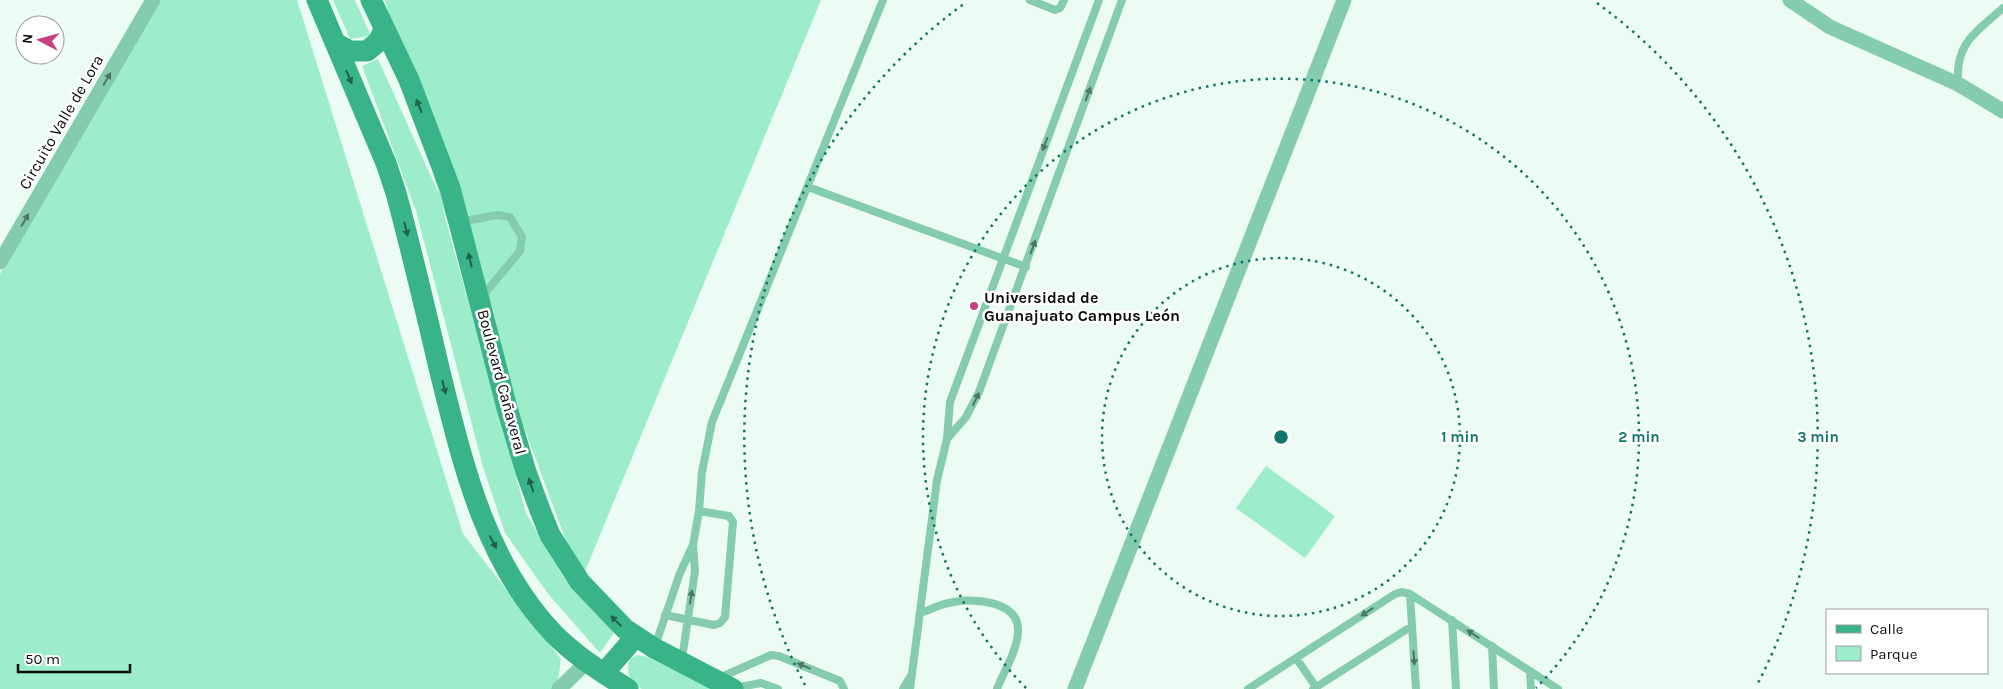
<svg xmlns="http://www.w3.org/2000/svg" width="2003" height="689" font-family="Karla,sans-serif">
<rect width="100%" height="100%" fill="#ecfcf4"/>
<path fill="#9decca" d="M161 0H297L463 534 561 659 557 689H0V274Z
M333 0H355L371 36 350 39Z
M385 0H821L581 581 442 206 526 513 563 576 615 631 600 653 549 595 505 533 483 467 416 211 362 66 378 59 439 194Z
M1266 466 1335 516 1305 558 1236 508Z
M638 655 648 657 712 689H642C628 682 626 672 630 658Z"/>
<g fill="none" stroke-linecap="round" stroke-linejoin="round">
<path stroke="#85cbad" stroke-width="8" d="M1030 0 1055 10 1060 8 1064 0
M1958 84C1955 43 1975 33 2003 8
M808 187 1026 267
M461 222 497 215 510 217 522 237 520 251 481 298
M947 439 966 417 979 392 1122 0
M1410 594 1416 689
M921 613C932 609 942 603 954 602 975 598 1020 601 1018 632 1017 651 1004 671 997 689
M665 615 714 625 720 623 725 617 733 522 729 516 699 511
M1452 620 1456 689
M655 646 680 573 693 545
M1492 646 1494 689
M1296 658 1316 687
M682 659 695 571 693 545 699 511 702 472 712 422 883 0
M1530 671 1531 689
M719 678 771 655 779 656 840 681 844 689
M734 688 761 683 778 689
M903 689 910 677
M910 689 937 480 947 439 950 402 1099 0
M1248 689 1395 594 1402 592 1410 594 1558 689
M1313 689 1412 626"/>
<path stroke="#85cbad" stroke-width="15" d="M1790 0 1830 27 1958 84 2003 111
M0 262 153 0
M559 689 586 663
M1075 689 1344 0"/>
<path stroke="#39b388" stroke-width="21" d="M317 0 386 163 396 193C412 252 426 312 440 372 463 465 485 561 553 633 575 656 602 672 628 689
M371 0 409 80 450 188 507 408 526 472 540 510 550 535 580 582 625 629 654 648 733 689
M335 43 350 51H367L378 42 384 30
M604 673 636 636"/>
</g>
<defs><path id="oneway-solid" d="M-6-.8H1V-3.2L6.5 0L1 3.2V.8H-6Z" transform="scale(1.25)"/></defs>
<g fill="#21604a">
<use href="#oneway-solid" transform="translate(349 77) rotate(67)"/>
<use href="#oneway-solid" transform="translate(419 106) rotate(-112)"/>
<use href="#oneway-solid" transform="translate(406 229) rotate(76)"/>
<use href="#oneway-solid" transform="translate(470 260) rotate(-104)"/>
<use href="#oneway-solid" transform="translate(444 387) rotate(76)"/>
<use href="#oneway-solid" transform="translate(531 485) rotate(-109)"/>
<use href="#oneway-solid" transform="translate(493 542) rotate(62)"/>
<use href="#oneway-solid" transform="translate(616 621) rotate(-136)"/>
</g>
<g fill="#4d7665">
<use href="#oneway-solid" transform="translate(107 79) rotate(-60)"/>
<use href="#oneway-solid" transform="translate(1088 94) rotate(-70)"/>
<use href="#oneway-solid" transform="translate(1045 144) rotate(111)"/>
<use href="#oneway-solid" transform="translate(25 220) rotate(-60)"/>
<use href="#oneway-solid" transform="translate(1033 247) rotate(-70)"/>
<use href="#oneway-solid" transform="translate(976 399) rotate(-65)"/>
<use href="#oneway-solid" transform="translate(691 597) rotate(-81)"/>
<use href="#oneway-solid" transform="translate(1367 612) rotate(147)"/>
<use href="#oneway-solid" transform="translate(1473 634) rotate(-147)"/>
<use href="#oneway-solid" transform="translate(1414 658) rotate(86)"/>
<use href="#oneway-solid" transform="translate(804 666) rotate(-157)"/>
</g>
<g fill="none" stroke="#0f766e" stroke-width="2.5" stroke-dasharray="2.5 5">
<circle cx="1281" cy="437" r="179"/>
<path d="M1026 688A358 358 0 1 1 1536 688"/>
<path d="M805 685A537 537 0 0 1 965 3M1597 3A537 537 0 0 1 1757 685"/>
</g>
<circle fill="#c64081" stroke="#fff" stroke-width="2" cx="974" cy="306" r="5"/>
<g text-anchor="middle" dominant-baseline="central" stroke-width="5" stroke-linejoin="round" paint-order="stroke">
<g font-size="16" fill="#090e0c" stroke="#fff">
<text transform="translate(61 122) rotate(-60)">Circuito Valle de Lora</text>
<text transform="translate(502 382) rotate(75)">Boulevard Cañaveral</text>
</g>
<g font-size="16" font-weight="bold" fill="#090e0c" stroke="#fff" text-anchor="start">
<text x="984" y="297">Universidad de<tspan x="984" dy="18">Guanajuato Campus León</tspan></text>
</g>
</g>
<circle cx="1281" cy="437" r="8" fill="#0f766e" stroke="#fff" stroke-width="2.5"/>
<g font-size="15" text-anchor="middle" font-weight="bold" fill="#0f766e" stroke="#fff" stroke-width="5" stroke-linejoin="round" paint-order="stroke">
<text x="1460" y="442">1 min</text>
<text x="1639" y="442">2 min</text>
<text x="1818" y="442">3 min</text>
</g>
<rect x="1826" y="609" width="162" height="65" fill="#ffffff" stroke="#9d9f9e"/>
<rect x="1836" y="625" width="25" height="8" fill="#39b388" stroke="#9d9f9e"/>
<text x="1870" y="634" font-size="15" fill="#090e0c">Calle</text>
<rect x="1836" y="646" width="25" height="15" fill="#9decca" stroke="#9d9f9e"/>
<text x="1870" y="659" font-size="15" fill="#090e0c">Parque</text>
<g transform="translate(40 40) rotate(276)"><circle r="24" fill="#ffffff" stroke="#9d9f9e"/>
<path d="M0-4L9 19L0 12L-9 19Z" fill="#c64081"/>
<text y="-8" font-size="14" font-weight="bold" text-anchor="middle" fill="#090e0c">N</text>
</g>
<path d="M18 664v8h112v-8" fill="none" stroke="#090e0c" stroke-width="2.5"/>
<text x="25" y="664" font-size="15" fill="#090e0c" stroke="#ffffff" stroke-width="4" paint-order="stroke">50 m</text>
</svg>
